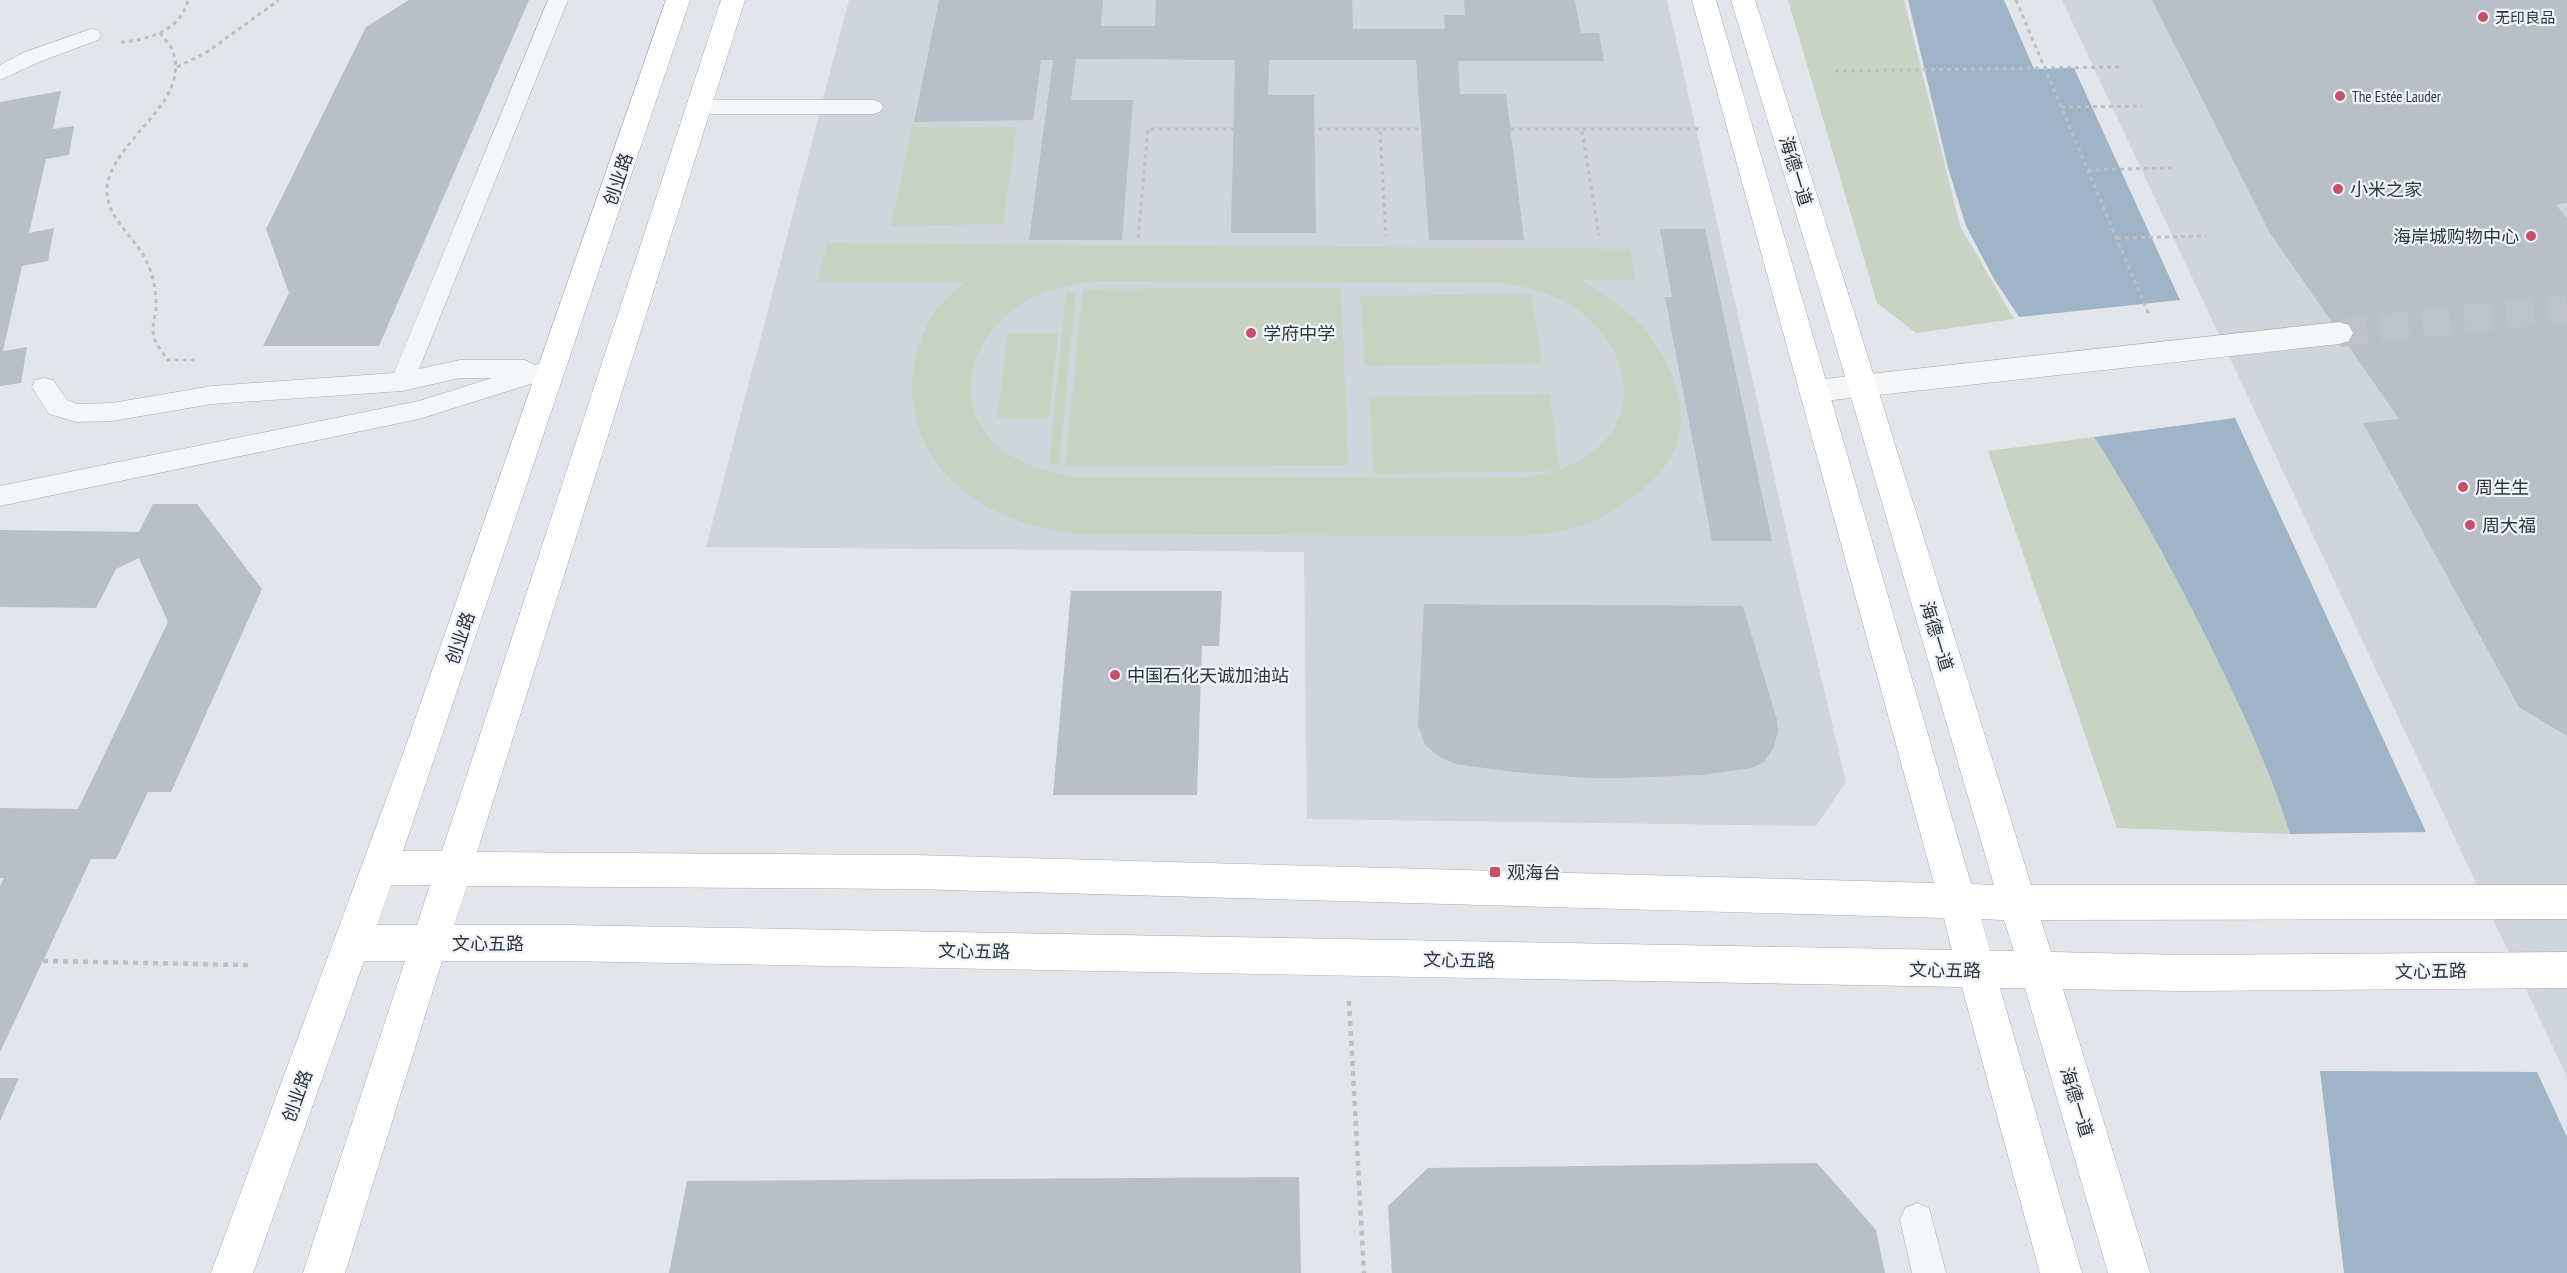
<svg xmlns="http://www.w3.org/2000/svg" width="2567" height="1273" font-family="'PT Sans Narrow','Noto Sans SC',sans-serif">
<rect width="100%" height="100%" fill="#e2e5e9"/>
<path fill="#d0d4db" d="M849 0H1667L1792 556 1846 782 1816 826 1307 819 1304 552 706 547Z
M2062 0H2567V1077Z"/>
<path fill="#c8d3c3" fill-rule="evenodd" d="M1788 0H1904L1960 226 2014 319 1916 333 1877 303Z
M912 127H1017L1003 224 891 226Z
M827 243 1630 249 1636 280H1581C1604 296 1628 309 1646 331 1670 361 1688 403 1678 442 1670 474 1615 515 1584 525 1560 533 1537 535 1512 536L1077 534C1051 530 1026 525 1002 514 925 481 889 399 928 323 936 306 952 295 964 282H817ZM1097 281 1503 283C1524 287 1545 291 1565 302 1613 328 1647 391 1606 439 1593 454 1577 462 1560 470L1549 394 1369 397 1374 474 1557 471 1523 478 1071 477C1052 472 1033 468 1015 458 948 421 963 344 1019 305 1042 290 1070 285 1097 281Z
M1341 288 1348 465 1065 466 1083 289Z
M1066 292H1076L1059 464 1049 463Z
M1531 294 1542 363 1365 366 1360 296Z
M1008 333H1058L1049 418H997Z
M2094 437C2137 504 2175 574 2210 645 2241 708 2269 767 2290 834L2117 828 1988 451Z"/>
<path fill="#9fb5c7" d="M1908 0H2004L2034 69 2074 68 2180 300 2019 317 1994 279 1966 226 1948 168Z
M2235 418 2426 832 2290 834C2269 767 2241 708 2210 645 2175 574 2137 504 2094 437Z
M2320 1071 2537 1072 2567 1137V1273H2344Z"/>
<path fill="#b9bfc6" d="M409 0H529L379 346H263L289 293 266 229 366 27Z
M939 0H1103L1101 26H1155L1156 0H1352L1353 29H1445L1444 15H1465L1464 0H1575L1581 33H1599L1604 61H1458L1460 94H1506L1524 240H1429L1416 60H1269L1268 95H1314L1316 233H1231L1235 60 1076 59 1071 100H1133L1122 240H1029L1053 60H1041L1033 120 914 122Z
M2152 0H2567V203L2556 205 2567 218V736L2519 707 2363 423 2399 419 2270 233Z
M61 91 53 129 74 126 69 155 46 159 29 233 54 228 48 261 22 266 3 351 27 347 21 383 0 386V102Z
M1660 229H1705L1772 541H1712L1665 297H1672Z
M153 504H197L262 589 171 792H148L116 859H91L0 1052V886L4 878H0V808L78 809 168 622 139 558 116 569 96 608 0 607V530L139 532Z
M1071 591H1222L1219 646H1202L1197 795H1053Z
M1424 604 1743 606 1777 720 1778 731 1774 747 1764 762 1751 768 1702 775 1623 778H1588L1513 772 1456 764 1441 758 1425 745 1418 725Z
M0 1078H19L0 1121Z
M1817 1163 1876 1230 1885 1273H1392L1388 1206 1428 1168Z
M1299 1177 1301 1273H669L687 1181Z"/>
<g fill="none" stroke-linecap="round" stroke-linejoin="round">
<path stroke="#bdc2c7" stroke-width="28" stroke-dasharray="28 14" stroke-linecap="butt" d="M2339 333 2567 308"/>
<defs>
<path id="lane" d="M548 0H568L419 369 460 360H525L535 365 554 359 562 362 566 368 562 374 419 419 0 506V486L419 401 492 378H460L402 391 212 404 112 421 77 422 49 414 32 387 35 380 44 378 53 380 67 400 77 404 112 403 212 386 394 373Z
M91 29 98 30 101 35 98 40 39 62 0 80V65L25 52Z
M699 100H873L880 102 883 107 880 112 873 114H699L692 112 689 107 692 102Z
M1917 1203 1929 1208 1946 1273H1912L1900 1220 1905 1208Z"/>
<path id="street" d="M2339 322 2349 325 2353 333 2349 341 2339 344 1815 402 1805 399 1800 391 1805 383 1815 380Z"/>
<path id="secondary" d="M666 0H690L403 851H442L721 0H745L477 852 914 855 1934 883 1692 0H1716L1971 884 1994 885 1827 315 1731 0H1755L1855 315 2031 885H2567V919L2041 920 2051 952 2183 955 2567 952V988L2183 991 2063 989 2150 1273H2108L2025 988H2000L2082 1273H2040L1962 987 564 961H442L345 1273H303L405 961H364L253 1273H211L403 754ZM391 885H430L417 925H377ZM467 886 914 889 1944 918 1952 950 564 925H454ZM1981 919 2004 920 2014 951H1990Z"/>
</defs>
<use href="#lane" stroke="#a7acb3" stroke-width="1"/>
<use href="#street" stroke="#a7acb3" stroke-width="1"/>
<use href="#secondary" stroke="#a7acb3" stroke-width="1"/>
<path stroke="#bcc0c4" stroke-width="3" stroke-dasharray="4 4" stroke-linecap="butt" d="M2016 0 2149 315
M160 33C164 39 171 45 173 52 191 103 111 141 107 188 105 217 134 236 146 260 153 274 157 293 156 309 155 318 151 327 154 336 156 345 163 353 168 360H198
M121 42C149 40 181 30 188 0
M177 67 207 52 279 0
M1835 71 2123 67
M2061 107 2142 106
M1380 131 1386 236
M1582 131 1599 235
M2088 170 2172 168
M1138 238 1148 129H1701
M2117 238 2206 236"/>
<path stroke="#bcc0c4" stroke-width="4.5" stroke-dasharray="5 5" stroke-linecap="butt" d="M43 961 248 965
M1349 1001 1364 1273"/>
<use href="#lane" fill="#f4f6f8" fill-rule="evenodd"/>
<use href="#street" fill="#f4f6f8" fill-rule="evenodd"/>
<use href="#secondary" fill="#fff" fill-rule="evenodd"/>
</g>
<g fill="#c64f6a" stroke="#f1f4f7" stroke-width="2">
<circle cx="2483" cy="17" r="6"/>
<circle cx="2340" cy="96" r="6"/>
<circle cx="2338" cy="189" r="6"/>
<circle cx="2531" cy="236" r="6"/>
<circle cx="1251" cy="333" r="6"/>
<circle cx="2463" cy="487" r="6"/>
<circle cx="2470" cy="525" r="6"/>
<circle cx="1115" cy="675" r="6"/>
<rect x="1489" y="866" width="12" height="12" rx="3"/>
</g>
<g text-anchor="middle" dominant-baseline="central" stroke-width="4.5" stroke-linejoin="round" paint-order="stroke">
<g font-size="15" fill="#2b3440" stroke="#f1f4f7" text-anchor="start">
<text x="2495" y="17">无印良品</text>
<text x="2352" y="96">The Estée Lauder</text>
</g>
<g font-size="18" fill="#2b3440" stroke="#f1f4f7">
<text transform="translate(1796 171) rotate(73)">海德一道</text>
<text transform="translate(618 179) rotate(-71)">创业路</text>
<text transform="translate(1937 636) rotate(73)">海德一道</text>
<text transform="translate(460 638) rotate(-71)">创业路</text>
<text x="488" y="943">文心五路</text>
<text transform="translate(974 951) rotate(1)">文心五路</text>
<text transform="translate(1459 960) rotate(1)">文心五路</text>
<text transform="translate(1945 970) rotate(1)">文心五路</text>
<text transform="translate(2431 971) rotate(-1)">文心五路</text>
<text transform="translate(297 1096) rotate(-70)">创业路</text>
<text transform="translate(2077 1102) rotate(73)">海德一道</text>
</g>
<g font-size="18" fill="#2b3440" stroke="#f1f4f7" text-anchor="start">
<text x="2350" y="189">小米之家</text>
<text x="2519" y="236" text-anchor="end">海岸城购物中心</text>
<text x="1263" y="333">学府中学</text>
<text x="2475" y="487">周生生</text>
<text x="2482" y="525">周大福</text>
<text x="1127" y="675">中国石化天诚加油站</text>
<text x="1507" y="872">观海台</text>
</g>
</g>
</svg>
